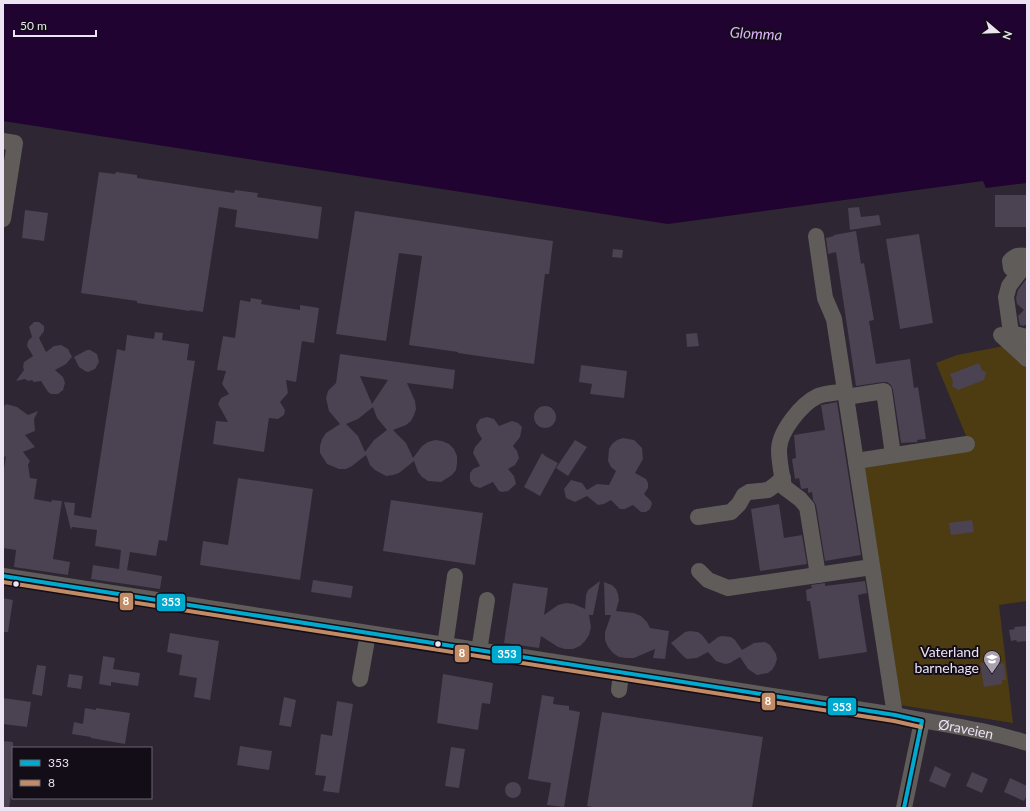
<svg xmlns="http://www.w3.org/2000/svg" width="1030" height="811" font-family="Lato,sans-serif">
<rect width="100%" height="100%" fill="#2e2632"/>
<path fill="#4d3c12" d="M1004 346 1027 368V601L999 605 1013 723 894 704 855 458 969 443 936 363 957 355Z"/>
<path fill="#200330" d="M3 3H1027V183L986 188 983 181 668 224 3 121Z"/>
<path fill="#4b4252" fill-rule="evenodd" d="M99 172 115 174 116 172 137 175V178L234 193 235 190 258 193 257 197 322 207 318 239 235 227 237 210 219 207 203 312 190 310V311L137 303V301L81 293Z
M995 195H1027V227H995Z
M859 207 861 217 879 215 881 225 850 230 848 208Z
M25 210 48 213 44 241 22 238Z
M355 211 553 241 549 274H545L534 364 458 353V352L409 345 422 256 399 253 386 341 336 334Z
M856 231 861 264 864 263 874 320 869 321 876 364 910 359 914 388 918 387 926 439 917 440 918 442 901 443 893 390 891 385 887 382H883L856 386 836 252 828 254 826 238 834 236V235Z
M919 234 933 323 900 329 886 239Z
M613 249 623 250 622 258 612 257Z
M1027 278V323L1024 326 1020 325 1018 316 1024 310 1017 304 1016 298 1018 290Z
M251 298 262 300 261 304 300 310V305L319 308 314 343 302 341 296 382 286 380 288 393 280 402 285 410 284 415 278 419 269 418 264 452 213 444 216 421 228 422 218 404 221 398 229 394 222 384 226 371 217 370 223 336 235 338 240 300 250 302Z
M34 322H39L44 326V331L39 338 46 352 54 346 61 345 68 349 72 357 66 364 55 370 63 377 65 383 63 390 58 394H51L48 392 41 381 34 382 32 380 28 381 25 379 16 381 24 370 23 367 24 362 33 356 27 346 28 341 32 337 29 327Z
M155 332 163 333 162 340 189 344 187 360 195 361 167 541 159 540 156 556 130 552 127 570 162 576 160 589 91 579 93 565 119 569 121 550 95 546 97 530 72 527 71 530 64 502 75 503 74 515 91 518 117 349 125 351 127 335 154 339Z
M697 333 699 346 687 347 686 334Z
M87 350H90L97 354 99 362 95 369 88 372 85 371 79 367 74 357Z
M340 354 455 370 453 389 407 383 415 401 416 409 414 415 411 421 406 425 393 430 406 443 413 458 422 446 428 442 435 440 442 441 449 444 454 449 457 456V463L456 470 452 475 441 482 428 481 422 477 418 472 414 461 399 473 393 475 386 476 375 470 370 465 366 455 352 466 346 469H339L327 464 320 453V446L322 439 326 433 340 424 329 411 326 398 328 391 336 383ZM360 376 388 380 372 404ZM373 407 377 418 387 430 374 440 365 452 358 436 346 424 358 419Z
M979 363 982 370 986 372 984 380 958 390 952 386 953 382 950 374Z
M581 365 627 371 624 398 590 394 592 384 579 382Z
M837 402 861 555 825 561 816 505 813 500 812 492 808 493V488L802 489 801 488 799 478 795 479 792 459 796 458 794 435 825 430 821 405Z
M6 404 17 407 28 415 38 411 34 419 35 431 25 435 35 447 23 452 30 461 28 465 30 478 37 479 34 499 51 502 52 500 62 501 53 559 70 562 68 575 14 567 16 550 3 548V475L6 456 3 458V407Z
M534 417a11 11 0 1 1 22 0a11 11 0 1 1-22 0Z
M487 417 494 419 499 426 512 421 518 423 522 427 520 437 513 446 517 451 519 458 515 465 508 469 514 476 516 484 508 491 502 492 499 491 493 482 480 488 474 486 470 481V473L473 469 480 466 473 453 475 447 482 439 477 431 476 425 480 419Z
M623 438 634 440 642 448 643 459 635 473 646 479 648 483V488L644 494 651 501 652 504 650 509 646 512H641L633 505 625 509H620L611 500 604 504 598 505 587 496 575 502 566 498 564 489 571 480 582 483 587 490 597 484 609 485 616 471 611 467 608 461 609 449 612 444 617 440Z
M575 440 587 447 568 476 556 468Z
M542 453 545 456 558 463 540 496 524 487Z
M238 478 313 489 300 580 200 565 203 541 228 545Z
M391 500 483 513 475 565 383 551Z
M779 504 784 538 802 535 807 564 760 571 751 509Z
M972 520 974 532 951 535 949 523Z
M313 580 353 586 351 598 311 592Z
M600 581 593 615H589L591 627 589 635 585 641 580 646 573 649H565L558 647 541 636 539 648 504 643 513 583 548 588 544 615 558 605 566 603 574 604 585 609 586 595 588 590Z
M865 581 867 593 858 595 867 652 819 659 810 601H807L806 590 812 588 811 585 825 583V586Z
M604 582 612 585 616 589 618 594 619 600 616 611 634 613 641 616 647 622 650 628 669 631 665 659 653 658 655 649 634 658H626L619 657 613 653 608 647 605 640V632L611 615H605Z
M3 598 13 600 8 632H3Z
M1027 626V641L1017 642 1016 640 1011 641 1009 630 1015 629 1014 627Z
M690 631 698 632 702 635 709 644 718 637 722 636 731 637 735 640 742 650 754 643 765 642 770 645 776 654 777 659 775 665 772 670 768 673 757 675 748 669 740 657 730 663 725 664 716 661 708 652 697 658 687 659 683 656 671 643 685 632Z
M170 633 219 641 210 700 194 697 197 678 179 675 182 655 167 652Z
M103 656 115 658 113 669 140 673 138 686 111 682V686L99 684Z
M999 660V664L1004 663 1006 680H1002V684L984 687 980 663Z
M37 665 46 666 42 696 32 694Z
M69 674 83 676 81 689 67 687Z
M443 674 493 683 490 704 482 703 478 730 437 723Z
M542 695 554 697 553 704 569 706V710L580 712 564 807 547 805 551 783 528 779Z
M284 697 296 700 291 727 279 725Z
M3 698 31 702 27 727 3 724Z
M337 701 353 704 339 793 323 791 326 776 315 775 321 734 332 736Z
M85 708 96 710V708L130 713 125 744 91 738V737L72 734 74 722 83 724Z
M602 712 763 737 752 808H598L587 806Z
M3 741 13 742V782L9 808H3Z
M240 746 272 751 269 770 237 765Z
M451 747 465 749 459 788 445 786Z
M935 766 951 774 945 788 929 781Z
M972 772 988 779 982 793 966 786Z
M1010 778 1027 786V795L1024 801 1004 792Z
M505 790a8 8 0 1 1 16 0a8 8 0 1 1-16 0Z"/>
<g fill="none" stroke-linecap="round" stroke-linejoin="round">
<g stroke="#5f5c5a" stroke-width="16">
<path d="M3 141 15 143 3 219"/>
<path d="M816 236 825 298 834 319 895 715"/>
<path d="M1019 273 1016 272 1011 268 1010 261C1016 255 1019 255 1027 256"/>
<path d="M1011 333 1023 336 1027 339"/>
<path d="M1001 335 1027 359"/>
<path d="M1009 342 1011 333 1006 297 1009 286 1027 262"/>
<path d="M846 397 884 391 893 455"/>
<path d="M856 461 967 444"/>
<path d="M698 517 731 512 739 504 744 495 749 492 768 490 775 485 783 478"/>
<path d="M699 571 708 580 728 588 872 567"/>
<path d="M818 575 807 507 800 499 784 487C782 475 779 462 779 450 779 432 801 404 818 396 826 393 836 393 845 391"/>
<path id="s1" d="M3 576 895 715C939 724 984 729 1027 743"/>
<path d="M445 646 455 576"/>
<path d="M479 651 487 600"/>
<path d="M360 679 368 634"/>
<path d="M619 690 621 673"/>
<path d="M904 808 922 721"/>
</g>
<defs>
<path id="bus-1" d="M3 576 895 715 922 721 904 808"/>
<path id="bus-2" d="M3 582 894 721 921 727"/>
</defs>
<use href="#bus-1" stroke="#130d18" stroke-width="7"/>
<use href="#bus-2" stroke="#130d18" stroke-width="7"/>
<use href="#bus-1" stroke="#00a9ce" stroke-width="4"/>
<use href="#bus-2" stroke="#c18c65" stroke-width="4"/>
</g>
<defs>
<symbol id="school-pin" viewBox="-11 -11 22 30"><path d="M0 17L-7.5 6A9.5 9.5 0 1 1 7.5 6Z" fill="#aaa1af" stroke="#130d18"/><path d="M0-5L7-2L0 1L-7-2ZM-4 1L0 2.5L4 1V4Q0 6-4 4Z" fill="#fff"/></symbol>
</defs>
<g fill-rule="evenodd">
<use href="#school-pin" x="982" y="649" width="20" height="27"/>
</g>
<g fill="#ece3f3" stroke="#130d18" stroke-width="1.5">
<circle cx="16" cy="584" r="3.5"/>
<circle cx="438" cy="644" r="3.5"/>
</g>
<g text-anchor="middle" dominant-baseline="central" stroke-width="4" stroke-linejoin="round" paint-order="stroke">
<g font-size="14" fill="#ece3f3" stroke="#130d18" text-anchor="end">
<text x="979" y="651">Vaterland<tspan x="979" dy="16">barnehage</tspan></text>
</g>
<g font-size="14" fill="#ece3f3" stroke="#130d18">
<text stroke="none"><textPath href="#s1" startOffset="975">Øraveien</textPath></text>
</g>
<g font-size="15" font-style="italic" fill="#dbb3f7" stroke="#130d18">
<text transform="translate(756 33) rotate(3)">Glomma</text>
</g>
</g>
<g stroke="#130d18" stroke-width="1.5">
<rect x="119" y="592" width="15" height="19" rx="4" fill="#c18c65"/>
<rect x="156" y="593" width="30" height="19" rx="4" fill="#00a9ce"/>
<rect x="454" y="644" width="16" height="19" rx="4" fill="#c18c65"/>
<rect x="491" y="645" width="31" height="19" rx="4" fill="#00a9ce"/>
<rect x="761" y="692" width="15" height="19" rx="4" fill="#c18c65"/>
<rect x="827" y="697" width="30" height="19" rx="4" fill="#00a9ce"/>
</g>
<g font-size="11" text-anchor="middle" font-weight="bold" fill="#fff">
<text x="126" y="605">8</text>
<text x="171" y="606">353</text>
<text x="462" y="657">8</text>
<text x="507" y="658">353</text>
<text x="768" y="705">8</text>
<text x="842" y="711">353</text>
</g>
<rect width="1030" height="811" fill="none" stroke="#ece3f3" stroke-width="8"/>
<rect x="12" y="747" width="140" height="52" fill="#130d18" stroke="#6a6370"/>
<rect x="20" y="760" width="20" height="6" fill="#00a9ce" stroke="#6a6370"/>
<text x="48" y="767" font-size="12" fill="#ece3f3">353</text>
<rect x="20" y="780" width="20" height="6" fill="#c18c65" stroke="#6a6370"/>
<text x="48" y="787" font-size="12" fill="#ece3f3">8</text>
<g transform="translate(998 32) rotate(109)" stroke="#130d18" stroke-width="3" paint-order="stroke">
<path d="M0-3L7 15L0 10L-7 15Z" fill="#ece3f3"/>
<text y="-6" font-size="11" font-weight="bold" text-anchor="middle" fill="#ece3f3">N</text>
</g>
<path d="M14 30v6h82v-6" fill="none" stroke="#ece3f3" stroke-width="2"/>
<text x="20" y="30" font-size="12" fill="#ece3f3" stroke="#130d18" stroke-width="3" paint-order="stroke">50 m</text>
</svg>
